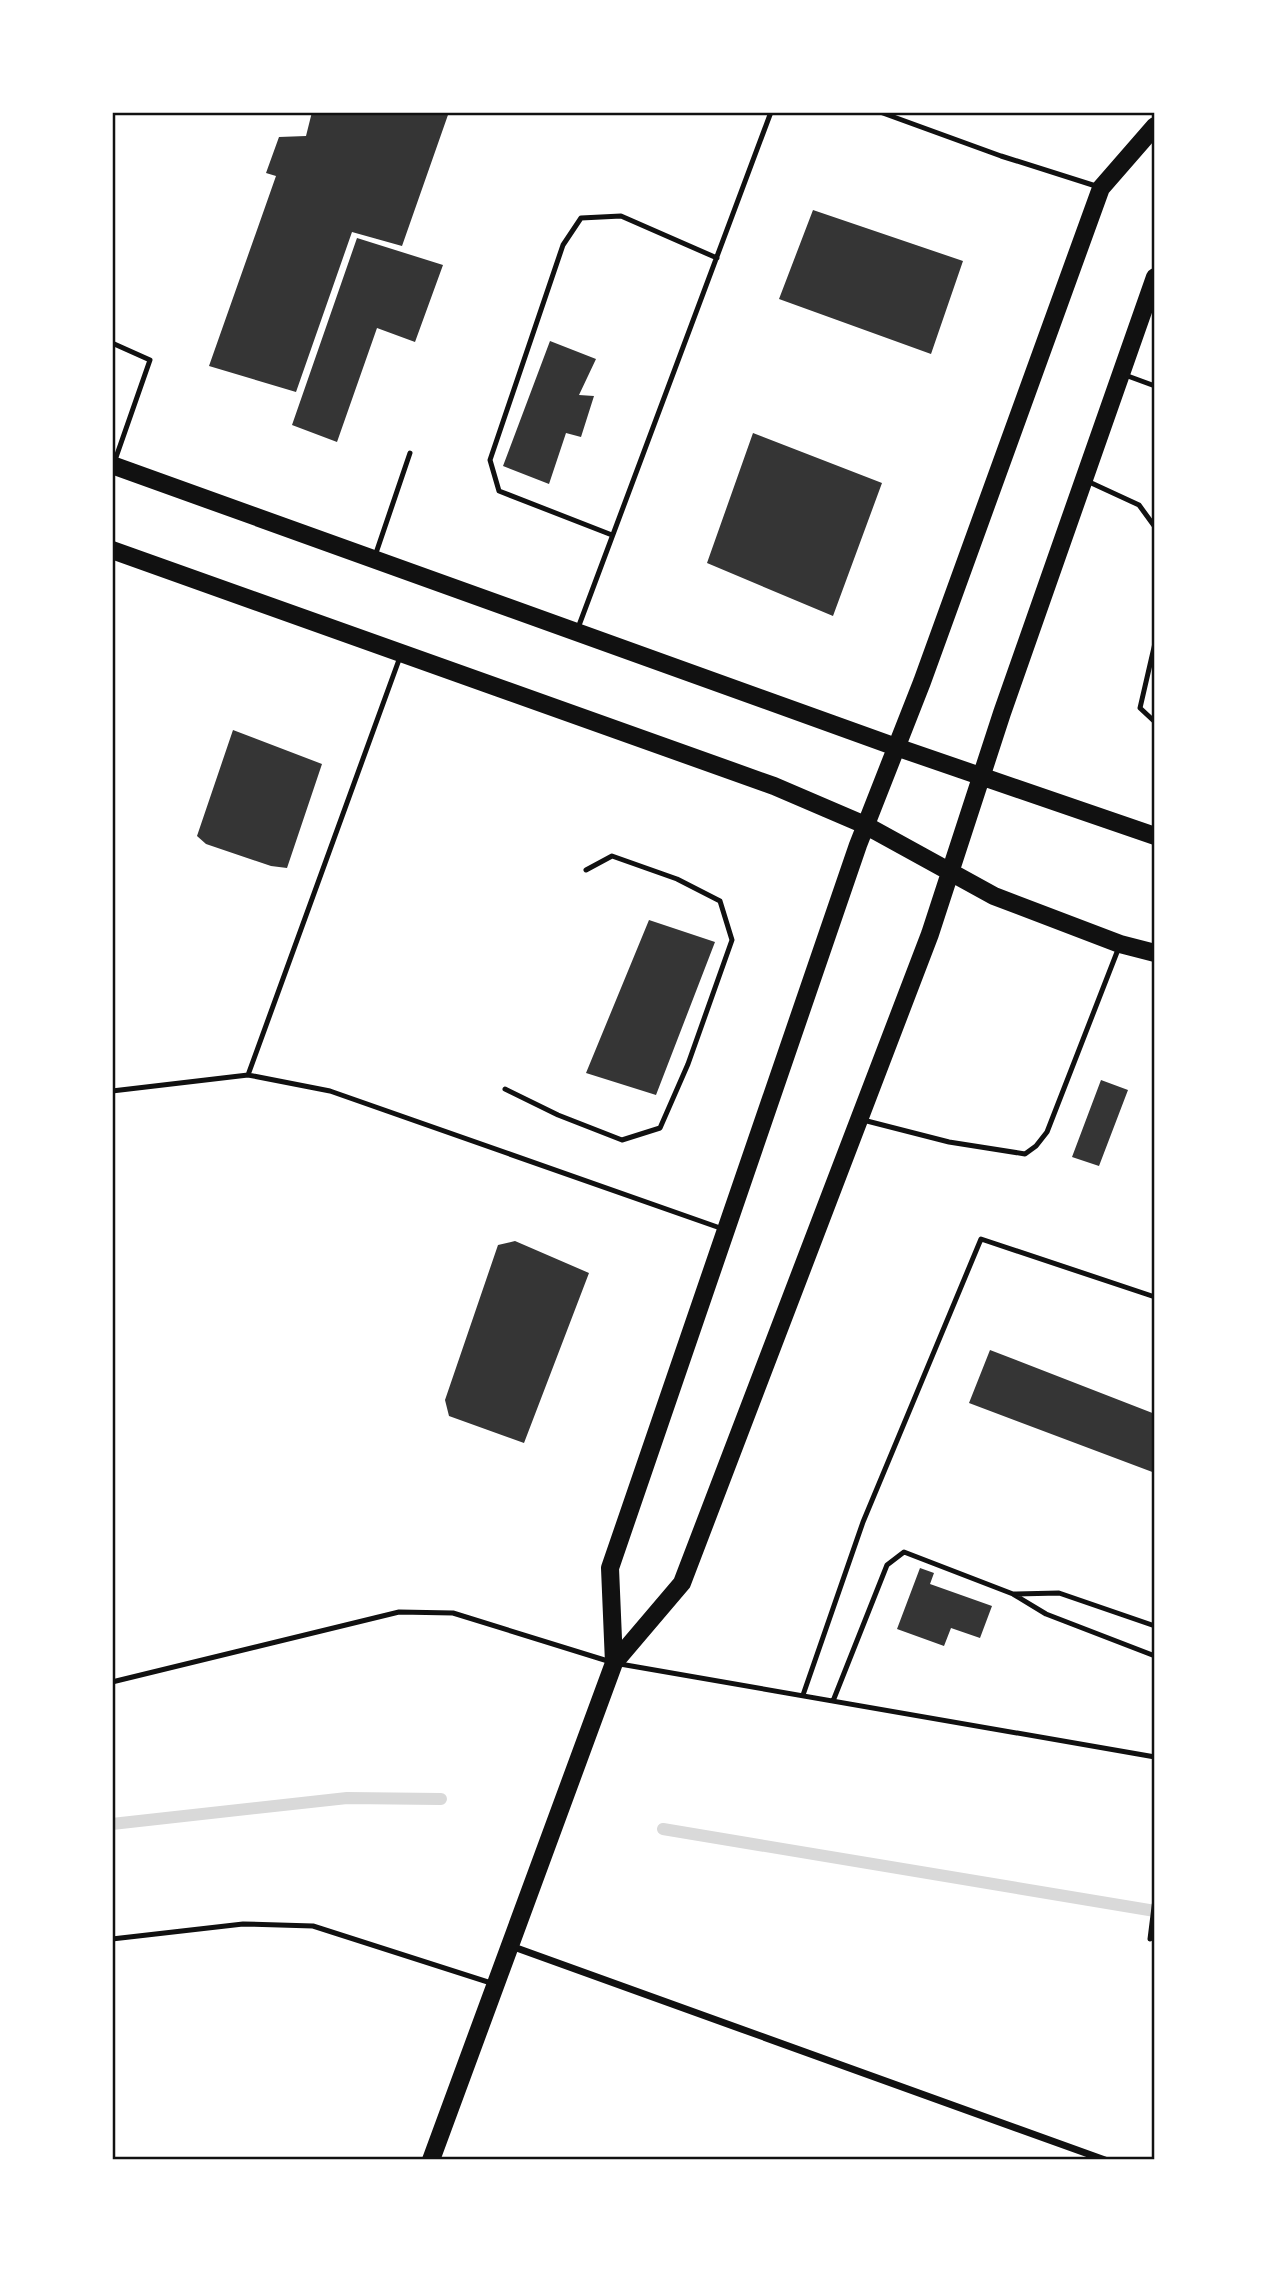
<svg xmlns="http://www.w3.org/2000/svg" width="1267" height="2272" font-family="Quicksand,sans-serif">
<rect width="100%" height="100%" fill="#fff"/>
<g fill="none" stroke-linecap="round" stroke-linejoin="round">
<path stroke="#d9d9d9" stroke-width="12" d="M112 1824 347 1798 441 1799
M663 1829 1155 1911"/>
</g>
<path fill="#353535" d="M312 112H449L402 246 352 232 296 392 209 366 276 176 266 173 279 137 306 136Z
M813 210 963 261 931 354 779 299Z
M357 238 443 265 415 342 377 328 337 442 292 425Z
M550 341 596 359 579 395 594 396 581 437 566 433 549 484 503 466Z
M753 433 882 483 833 616 707 563Z
M233 730 322 764 287 868 271 866 206 844 197 836Z
M649 920 715 942 656 1095 586 1073Z
M1101 1080 1128 1090 1099 1166 1072 1157Z
M515 1241 589 1273 524 1443 449 1416 445 1400 498 1245Z
M990 1350 1155 1414V1473L969 1403Z
M920 1568 934 1573 930 1584 992 1606 980 1638 951 1628 944 1646 897 1629Z"/>
<g fill="none" stroke-linecap="round" stroke-linejoin="round">
<path stroke="#111" stroke-width="5" d="M880 112 1001 156 1099 187
M112 343 150 360 114 463
M1125 375 1155 386
M1087 481 1139 505 1155 527
M612 535 499 491 490 460 563 245 581 218 621 216 717 258
M375 556 410 453
M578 628 771 112
M1155 643 1140 708 1155 722
M248 1075 400 657
M505 1089 558 1115 622 1140 660 1128 688 1064 732 940 720 901 677 879 612 856 586 870
M112 1091 248 1075 330 1091 723 1229
M863 1120 949 1142 1025 1154 1036 1146 1047 1132 1119 947
M1013 1594 1059 1593 1155 1626
M620 1664 1155 1757
M112 1682 399 1612 453 1613 611 1662
M803 1695 863 1522 981 1239 1155 1297
M833 1701 887 1565 904 1552 1013 1594 1046 1614 1155 1656
M112 1939 243 1924 313 1926 491 1983
M1150 1939 1155 1899"/>
<path stroke="#111" stroke-width="7" d="M511 1946 1105 2160"/>
<path stroke="#111" stroke-width="18" d="M112 465 896 747 1155 836
M112 550 774 786 865 825 994 896 1120 944 1155 953
M614 1663 610 1568 858 845 922 682 1101 188 1155 126
M431 2160 614 1663 682 1583 930 934 1002 713 1155 277"/>
</g>
<rect width="1267" height="2272" fill="none" stroke="#ffffff" stroke-width="228"/>
<rect x="114" y="114" width="1039" height="2044" fill="none" stroke="#111" stroke-width="2.5"/>
</svg>
